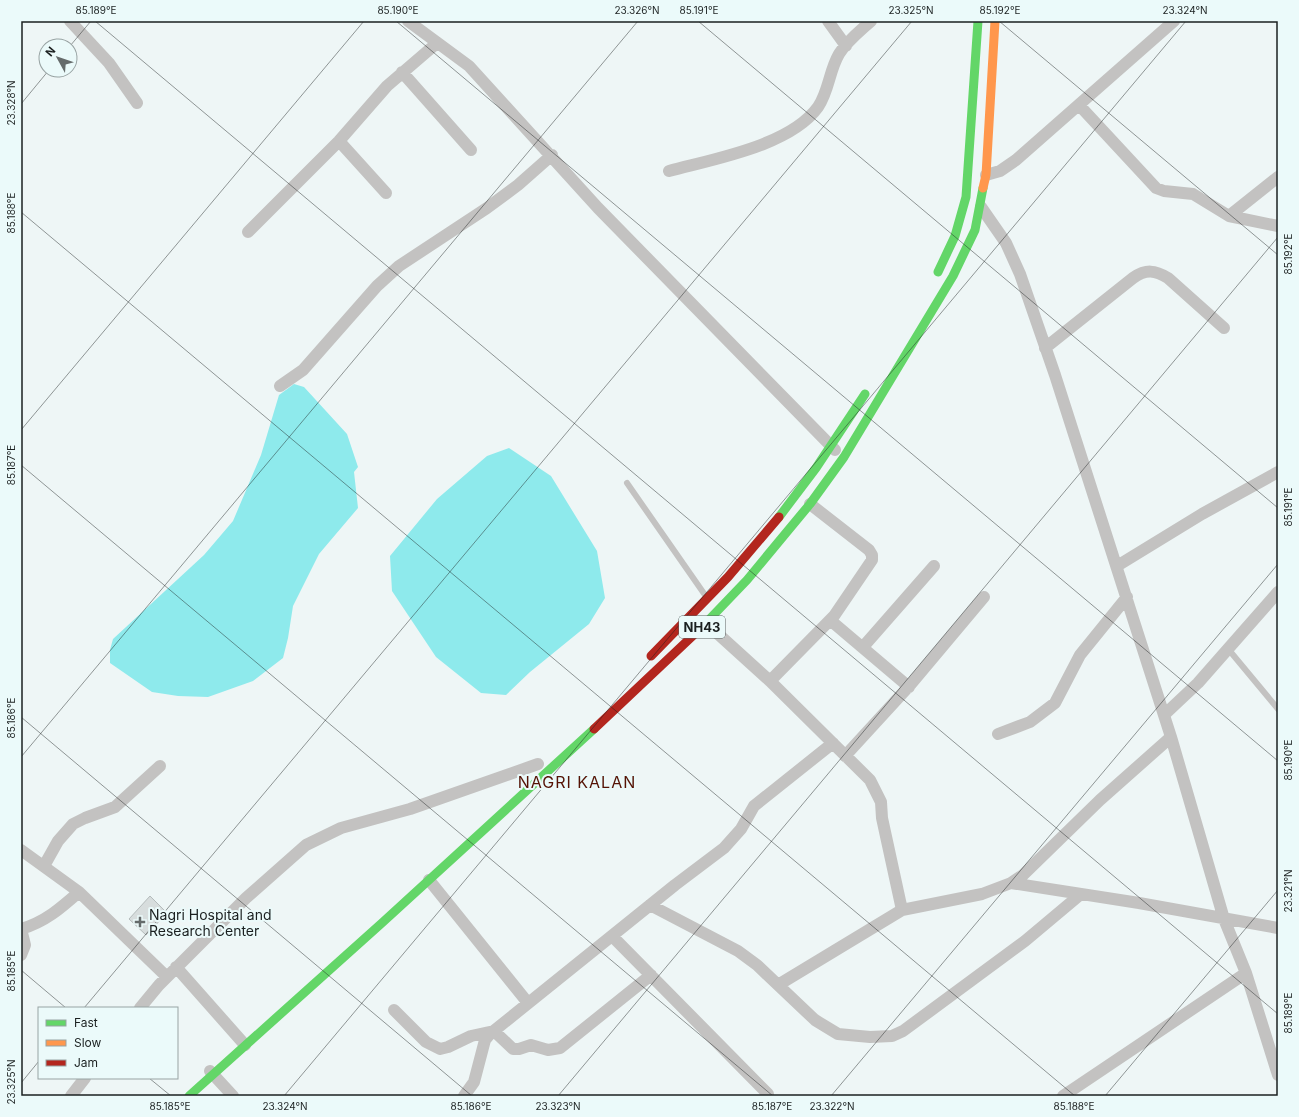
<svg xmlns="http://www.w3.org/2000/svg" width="1299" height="1117" font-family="Inter,sans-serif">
<rect width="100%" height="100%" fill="#eef6f6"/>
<path fill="#8eeaec" d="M294 384 304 387 347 434 358 467 354 472 358 508 319 554 293 606 288 638 283 658 253 681 208 697 178 696 152 692 110 663V650L113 639 204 555 233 521 261 455 279 395Z
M509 448 551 476 597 551 605 598 589 624 530 672 506 695 481 693 436 657 392 591 390 556 437 499 487 456Z"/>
<path fill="#d7dddd" stroke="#b5bcbc" d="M150 896 167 913 146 935 129 919Z"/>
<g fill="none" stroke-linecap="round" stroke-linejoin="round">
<path stroke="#c3c2c1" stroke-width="6" d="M627 483 705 595
M1229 650 1278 709"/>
<path stroke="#c3c2c1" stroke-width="12" d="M70 21 109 63 137 103
M408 21 469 66 598 208 835 450
M828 21 846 46
M402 72 471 150
M1079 105 1156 188 1164 191 1193 194 1229 216 1278 226
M339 141 386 193
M669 171C713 159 790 146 818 107 829 91 829 71 839 54 847 41 860 31 871 21
M986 175 1000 171 1016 160 1174 21
M981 207 1006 243 1020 274 1055 375 1171 737 1224 919 1246 973 1278 1075
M1229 216 1278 177
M248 232 339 141 387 86 437 43
M1045 348 1133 278C1146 269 1155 270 1168 278L1224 328
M280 386 303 370 377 286 399 266 487 208 518 185 552 155
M1117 566 1202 514 1278 472
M830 620 909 687
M706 623 770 681 870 780 881 802 882 818 902 910
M863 647 934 566
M770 681 834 616 872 560V555L869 550 810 504
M1164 715 1198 683 1278 592
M998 734 1030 722 1055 703 1080 655 1127 597
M845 756 911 684 984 597
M21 850 79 892 167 977
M44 866 58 841 73 824 85 818 115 807 160 766
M429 880 528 1003
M1011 883 1139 903 1278 928
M650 905 738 951 757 965 815 1020 838 1034 870 1037 892 1036 903 1031 1025 941 1081 894
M21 929C45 922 61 908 79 892
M612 936 768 1094
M21 955 25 945 21 929
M176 967 245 1045
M778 985 902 910 982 894 1011 883 1023 875 1100 800 1171 737
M140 1008 159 985 246 898 306 845 341 828 410 809 538 764
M394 1010 426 1042 440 1049 448 1047 471 1036 494 1031 513 1049H519L531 1045 548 1050 560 1048 651 975
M210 1071 233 1096
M71 1096 85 1078
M464 1096 474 1082 485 1040 490 1034 675 885 724 848 741 829 754 806 833 743
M1063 1096 1246 973"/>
<path stroke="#63d668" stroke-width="9" d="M938 272 955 236 966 197 978 21
M779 517 816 468 865 394
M701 628 747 580 810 504 844 457 953 276 975 230 983 188
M189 1096 383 922 594 729"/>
<path stroke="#ff974d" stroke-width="9" d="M983 188 986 175 995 21"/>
<path stroke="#b3261e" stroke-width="9" d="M651 656 728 577 779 517
M594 729 701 628"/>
</g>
<path fill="none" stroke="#1b2020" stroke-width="1" stroke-opacity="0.45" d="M95 21 1278 1014M396 21 1278 761M698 21 1278 508M999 21 1278 255M70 46 91 21M21 104 49 70M21 212 1075 1096M21 430 364 21M21 465 773 1096M21 717 472 1096M21 757 638 21M21 970 66 1008M84 1008 912 21M149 1078 171 1096M21 1083 39 1061M284 1096 1186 21M558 1096 1278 237M831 1096 1278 564M1105 1096 1278 890"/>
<path fill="#656b6b" stroke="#ebfafa" stroke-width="1.5" d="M138 916h4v4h4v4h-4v4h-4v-4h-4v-4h4z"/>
<g text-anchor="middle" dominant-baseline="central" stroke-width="4" stroke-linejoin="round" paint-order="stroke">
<rect fill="#ebfafa" stroke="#596161" stroke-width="1" x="679" y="616" width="46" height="22" rx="3"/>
<g font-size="13" font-weight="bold" fill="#1b2020">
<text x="702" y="627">NH43</text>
</g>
<g font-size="14" fill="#1b2020" stroke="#ebfafa" text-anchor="start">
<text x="149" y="914">Nagri Hospital and<tspan x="149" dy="16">Research Center</tspan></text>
</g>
<g font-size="16" letter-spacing="1" fill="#551305" stroke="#ebfafa">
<text x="577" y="782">NAGRI KALAN</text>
</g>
</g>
<rect width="1299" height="1117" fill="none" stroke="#ebfafa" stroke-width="44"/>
<rect x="38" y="1007" width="140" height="72" fill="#ebfafa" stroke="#98a3a3"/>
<rect x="46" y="1020" width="20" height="6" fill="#63d668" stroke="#98a3a3"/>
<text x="74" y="1027" font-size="12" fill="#1b2020">Fast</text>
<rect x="46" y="1040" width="20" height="6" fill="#ff974d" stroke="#98a3a3"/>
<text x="74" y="1047" font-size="12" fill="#1b2020">Slow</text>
<rect x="46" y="1060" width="20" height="6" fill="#b3261e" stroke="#98a3a3"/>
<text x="74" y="1067" font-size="12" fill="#1b2020">Jam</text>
<g transform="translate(58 58) rotate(310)"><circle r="19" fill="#ebfafa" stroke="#98a3a3"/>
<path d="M0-3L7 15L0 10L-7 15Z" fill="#656b6b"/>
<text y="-6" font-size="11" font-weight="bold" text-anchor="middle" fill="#1b2020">N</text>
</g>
<rect x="22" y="22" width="1255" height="1073" fill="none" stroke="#1b2020" stroke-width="1.5"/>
<g font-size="10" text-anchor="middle" fill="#1b2020">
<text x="96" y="14">85.189°E</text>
<text x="398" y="14">85.190°E</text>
<text x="637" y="14">23.326°N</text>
<text x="699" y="14">85.191°E</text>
<text x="911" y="14">23.325°N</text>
<text x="1000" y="14">85.192°E</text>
<text x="1185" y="14">23.324°N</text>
<text transform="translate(11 103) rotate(-90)" y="4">23.328°N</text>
<text transform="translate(11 213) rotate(-90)" y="4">85.188°E</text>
<text transform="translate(1288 254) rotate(-90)" y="4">85.192°E</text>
<text transform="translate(11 465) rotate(-90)" y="4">85.187°E</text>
<text transform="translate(1288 507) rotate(-90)" y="4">85.191°E</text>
<text transform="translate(11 718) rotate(-90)" y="4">85.186°E</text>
<text transform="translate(1288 760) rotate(-90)" y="4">85.190°E</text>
<text transform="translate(1288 891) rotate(-90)" y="4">23.321°N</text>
<text transform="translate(11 971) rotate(-90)" y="4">85.185°E</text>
<text transform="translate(1288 1013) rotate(-90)" y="4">85.189°E</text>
<text transform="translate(11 1082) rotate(-90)" y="4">23.325°N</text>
<text x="170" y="1110">85.185°E</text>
<text x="285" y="1110">23.324°N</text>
<text x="471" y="1110">85.186°E</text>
<text x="558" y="1110">23.323°N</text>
<text x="772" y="1110">85.187°E</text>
<text x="832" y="1110">23.322°N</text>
<text x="1074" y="1110">85.188°E</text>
</g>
</svg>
